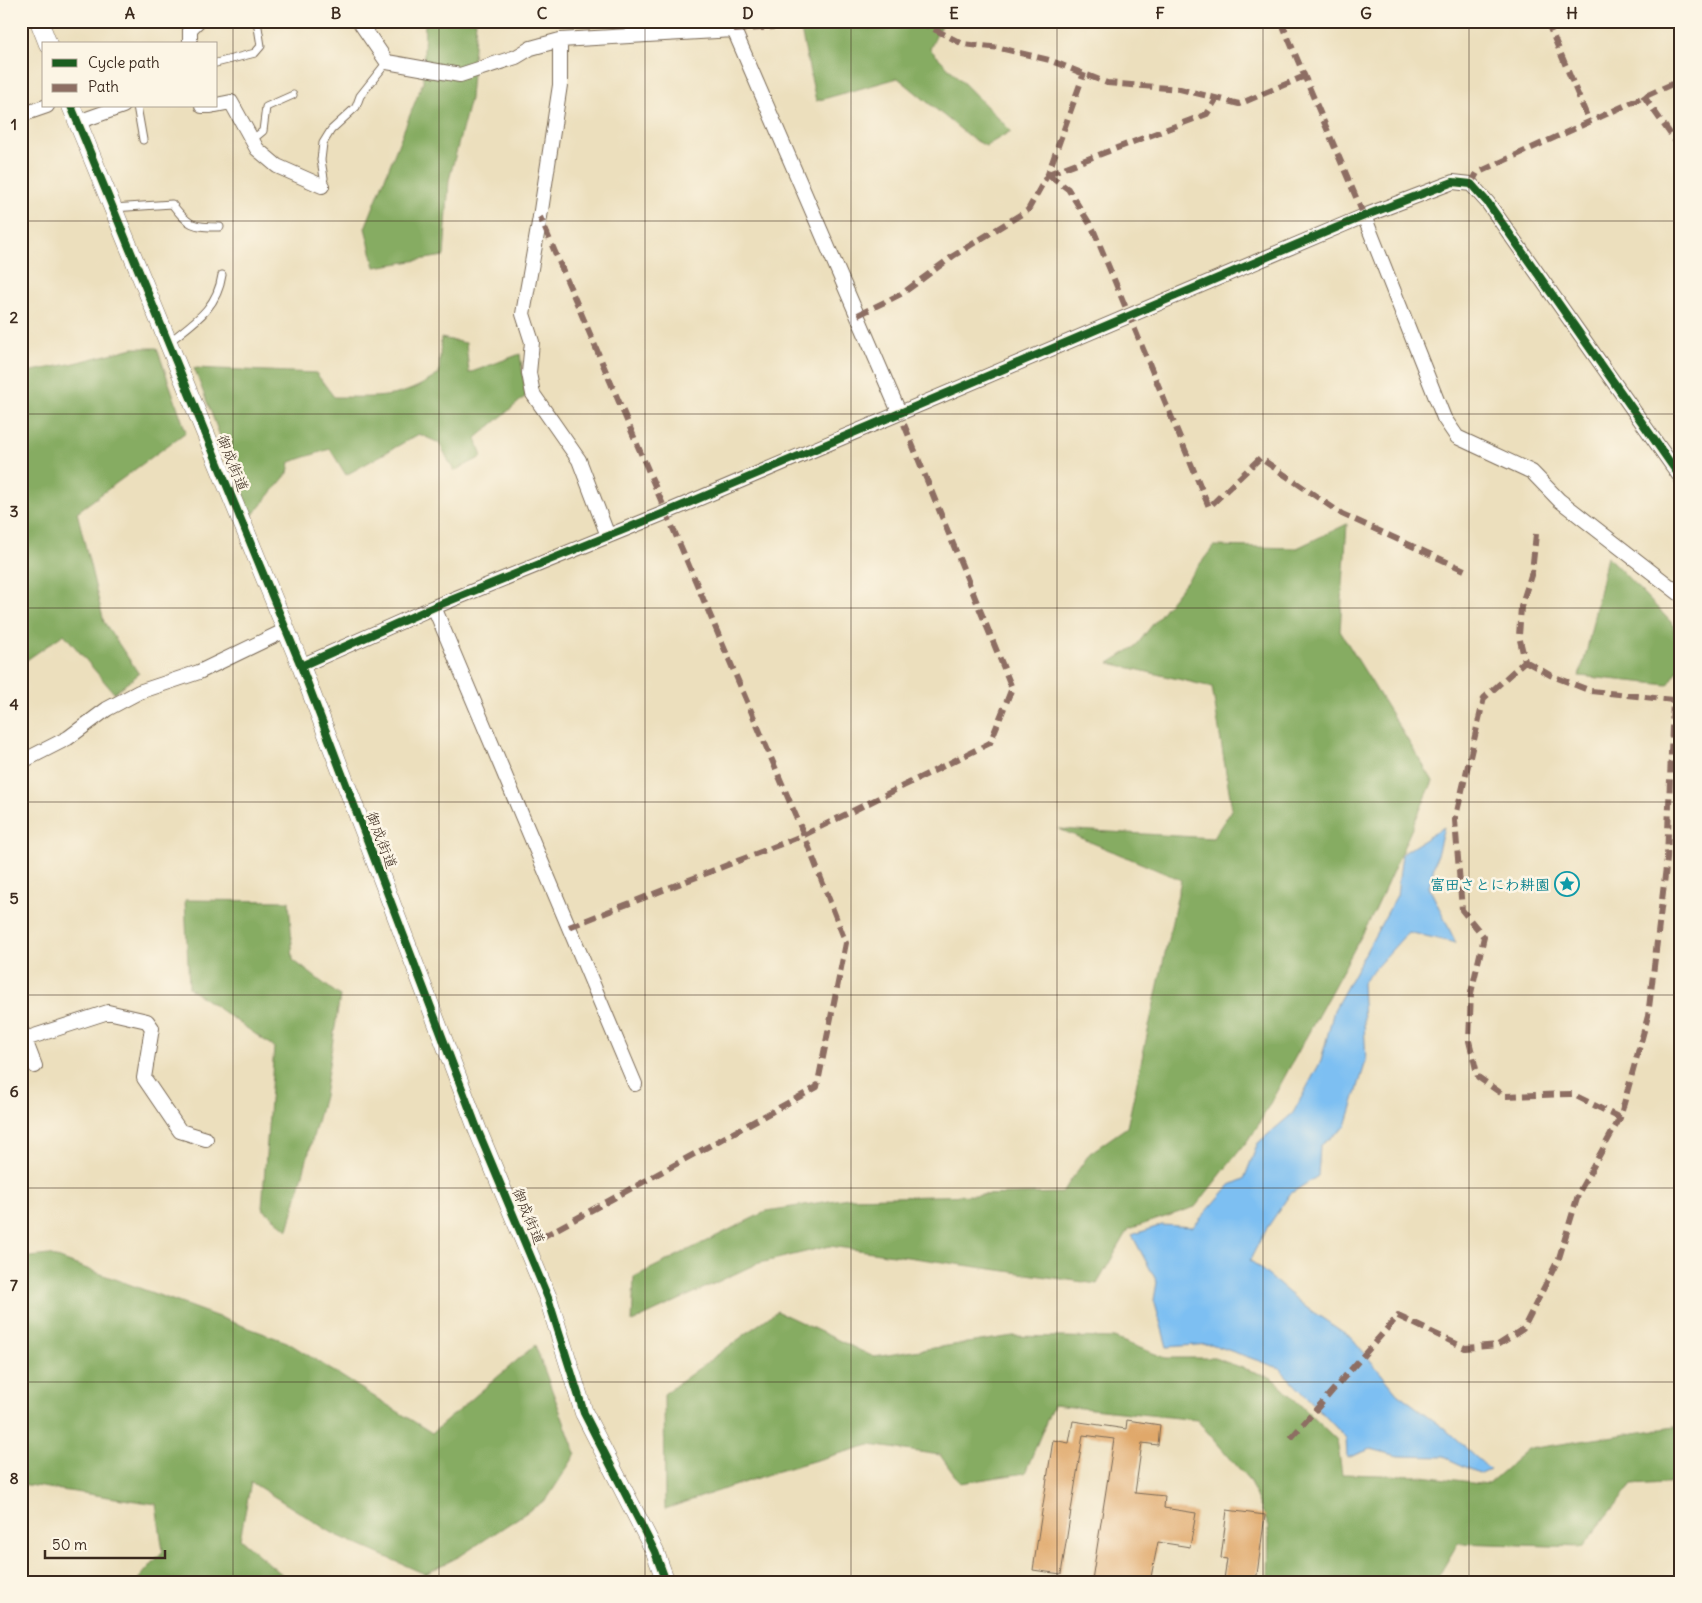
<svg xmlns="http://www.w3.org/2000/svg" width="1702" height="1603" font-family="Delius,'Klee One',sans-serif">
<rect width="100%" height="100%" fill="#fcf5e5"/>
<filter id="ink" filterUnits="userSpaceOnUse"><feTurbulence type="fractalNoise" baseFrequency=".02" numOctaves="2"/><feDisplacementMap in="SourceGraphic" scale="10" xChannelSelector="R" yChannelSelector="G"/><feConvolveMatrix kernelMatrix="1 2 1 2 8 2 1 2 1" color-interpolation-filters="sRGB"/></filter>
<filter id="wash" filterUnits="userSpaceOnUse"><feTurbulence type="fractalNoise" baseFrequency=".0096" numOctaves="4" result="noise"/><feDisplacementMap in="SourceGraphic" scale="20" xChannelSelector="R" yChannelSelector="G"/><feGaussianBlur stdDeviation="1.12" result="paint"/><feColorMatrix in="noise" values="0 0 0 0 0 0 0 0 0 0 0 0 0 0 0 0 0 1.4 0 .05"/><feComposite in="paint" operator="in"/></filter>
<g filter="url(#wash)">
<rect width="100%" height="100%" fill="#ecdfbd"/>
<path fill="#86ac62" stroke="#606b40" d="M425 21H476L470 99 449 180 444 256 375 267 365 228 423 82Z
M799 21H943L930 49 1011 131 986 146 971 138 898 78 816 101Z
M441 338 466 343 469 373 520 354 526 396 476 438 482 457 454 471 439 443 419 434 346 475 330 449 290 462 288 473 251 517 194 368 316 373 334 397C379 397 399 401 439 374Z
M133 348H157L186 432 77 512 104 622 139 674 114 693 64 634 21 664V373L75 363Z
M1347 524 1340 631 1433 781 1375 911 1255 1131 1195 1207 1129 1229 1097 1284 830 1246 756 1264 632 1322 634 1277 767 1211 848 1198 1062 1193 1090 1153 1127 1127 1181 880 1059 829 1213 838 1232 809 1212 687 1109 663 1135 647 1214 546 1297 548Z
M1607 556 1673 624 1680 667 1668 685 1579 676 1586 654Z
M185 900 289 901 293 960 340 996 324 1096 288 1230 262 1208 274 1047 189 988Z
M49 1255 287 1342 432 1433 535 1345 576 1454 547 1499 460 1556 425 1574 334 1534 251 1482 240 1539 291 1582H136L163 1551 156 1504 21 1484V1258Z
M777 1311 874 1357 1013 1336 1114 1338 1166 1358H1214L1272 1378 1337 1440 1342 1474 1422 1476 1488 1484 1528 1449 1681 1426V1482L1632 1485 1582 1547 1458 1543 1435 1582H1358L1347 1577 1324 1582H1268L1269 1527 1249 1480 1197 1420 1053 1405 1025 1473 960 1483 940 1455 870 1445 778 1471 665 1509 664 1394Z"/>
<path fill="#7dbff2" stroke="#5c7488" d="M1444 827 1429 887 1456 943 1408 932 1362 983 1366 1061 1346 1126 1320 1146 1318 1176 1290 1194 1265 1231 1250 1260 1307 1308 1352 1338 1397 1393 1444 1428 1490 1470 1481 1474 1444 1457 1398 1456 1371 1449 1347 1458 1346 1438 1279 1368 1211 1344 1167 1347 1154 1300 1157 1282 1132 1235 1162 1225 1193 1227 1230 1185 1244 1179 1258 1143 1293 1113 1321 1061 1334 1010 1397 895 1402 854Z"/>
<g id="blocks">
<path fill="#e0a86a" d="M1127 1420 1160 1425 1158 1445 1142 1443 1135 1493 1165 1496 1164 1508 1196 1513 1190 1547 1158 1542 1150 1582 1092 1580 1114 1439 1083 1435 1061 1574 1033 1570 1053 1440 1069 1443 1073 1421 1126 1429Z
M1227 1510 1265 1515 1256 1582 1224 1579 1227 1559 1221 1558Z"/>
</g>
</g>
<g filter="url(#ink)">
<use href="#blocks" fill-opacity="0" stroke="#796956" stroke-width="1"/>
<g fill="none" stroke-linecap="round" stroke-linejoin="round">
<defs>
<path id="service" d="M216 63 255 53 261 46 257 21
M137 106 143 140
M252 140 263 131 266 107 293 95
M322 186 324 178 321 160 323 143 331 130 356 107 360 96 387 62
M113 208 172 204C189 226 192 227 220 227
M169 342C194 322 217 309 222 275"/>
<path id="minor" d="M359 21 387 62 460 75 516 57 531 48 560 40 734 30 899 412
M560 40V85L540 217 523 314 532 342 529 373 533 394 579 460 608 536
M190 44V29L198 21
M216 105 231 102 257 149 277 166 322 186
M202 106H211
M21 115 47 106
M78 122 123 106
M1364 216 1444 418 1457 437 1532 472 1559 500 1681 595
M434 607 635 1084
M301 666 434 607 667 512 1364 216 1453 182 1471 184 1488 203 1681 478
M21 762 68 738 107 709 139 692 199 672 286 630
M22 1032 35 1066
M25 1039 108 1012 147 1021 152 1028 144 1078 180 1131 206 1139"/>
<path id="tertiary" d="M39 21 48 44
M71 106 301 666 478 1131 548 1298 584 1413 655 1552 666 1582"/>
</defs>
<use href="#service" stroke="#796956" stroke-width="9"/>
<use href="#minor" stroke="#796956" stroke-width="16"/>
<use href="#tertiary" stroke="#796956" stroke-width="19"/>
<use href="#service" stroke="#fff" stroke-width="7"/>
<use href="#minor" stroke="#fff" stroke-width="14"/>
<use href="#tertiary" stroke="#fff" stroke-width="18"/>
<path stroke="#8d6e63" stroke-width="6" stroke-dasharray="12 6" stroke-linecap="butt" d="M918 21 963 44 1000 48 1049 60 1107 83 1180 89 1239 104 1305 76
M1281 21 1364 216
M1547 21 1589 121
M734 30 837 22 873 26 911 21
M1643 95 1681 149
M1048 174 1068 189 1093 229 1209 507 1260 458 1342 514 1469 572
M1048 174 1207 114 1217 98
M1471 184 1477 173 1681 80
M858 315 903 293 953 256 1028 210 1048 174 1084 73
M1536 534 1532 572 1521 607 1519 636 1525 661 1484 698 1455 820 1462 910 1484 937 1471 993 1469 1041 1478 1077 1505 1096 1572 1094 1620 1118
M569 927 804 835 990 743 1012 688 899 412
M526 1246 817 1087 846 943 804 835 540 217
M1291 1438 1398 1316 1465 1348 1498 1345 1523 1329 1559 1258 1579 1192 1620 1118 1648 1016 1667 859 1673 700 1591 691 1550 675 1525 661"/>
<defs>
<path id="cycleway" d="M71 106 301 666 478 1131 548 1298 584 1413 655 1552 666 1582
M301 666 434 607 667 512 1364 216 1453 182 1471 184 1488 203 1681 478"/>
</defs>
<use href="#cycleway" stroke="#fcf5e5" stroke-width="11"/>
<use href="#cycleway" stroke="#1b5e20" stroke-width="8"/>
</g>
</g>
<path fill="none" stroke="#3b2a1e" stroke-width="1" stroke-opacity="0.55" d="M233 21V1582M439 21V1582M645 21V1582M851 21V1582M1057 21V1582M1263 21V1582M1469 21V1582M21 221H1681M21 414H1681M21 608H1681M21 802H1681M21 995H1681M21 1188H1681M21 1382H1681"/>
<defs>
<symbol id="sight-ring" viewBox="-11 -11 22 22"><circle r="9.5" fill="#fcf5e5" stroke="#0f9aa8" stroke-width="1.5"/><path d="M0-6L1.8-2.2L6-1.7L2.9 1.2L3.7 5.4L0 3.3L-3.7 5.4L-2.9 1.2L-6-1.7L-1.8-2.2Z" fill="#0f9aa8"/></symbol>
</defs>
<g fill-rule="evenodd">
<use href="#sight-ring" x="1553" y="870" width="28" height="28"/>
</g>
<g text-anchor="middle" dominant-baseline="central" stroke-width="5" stroke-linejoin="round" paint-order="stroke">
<g font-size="15" fill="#3b2a1e" stroke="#fcf5e5">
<text transform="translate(233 463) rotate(68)">御成街道</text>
<text transform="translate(382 840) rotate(69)">御成街道</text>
<text transform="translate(529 1216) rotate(67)">御成街道</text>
</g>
<g font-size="15" font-weight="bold" fill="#0d838f" stroke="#fcf5e5" text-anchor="end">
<text x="1550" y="884">富田さとにわ耕園</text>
</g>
</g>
<rect width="1702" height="1603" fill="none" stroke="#fcf5e5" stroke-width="55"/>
<rect x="42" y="42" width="175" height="65" fill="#fcf5e5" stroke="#afa495"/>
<rect x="52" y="59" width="25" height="8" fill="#1b5e20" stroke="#afa495"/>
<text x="88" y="68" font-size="15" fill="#3b2a1e">Cycle path</text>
<rect x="52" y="84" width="25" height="8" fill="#8d6e63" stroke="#afa495"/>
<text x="88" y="92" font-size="15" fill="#3b2a1e">Path</text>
<path d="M45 1550v8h120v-8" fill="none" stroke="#3b2a1e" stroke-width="2.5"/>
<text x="52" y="1550" font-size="15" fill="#3b2a1e" stroke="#fcf5e5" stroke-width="4" paint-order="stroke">50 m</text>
<rect x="28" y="28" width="1646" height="1548" fill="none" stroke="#3b2a1e" stroke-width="2"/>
<g font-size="16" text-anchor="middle" font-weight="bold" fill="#3b2a1e">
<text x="130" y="19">A</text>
<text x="336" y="19">B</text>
<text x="542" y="19">C</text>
<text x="748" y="19">D</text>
<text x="954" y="19">E</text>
<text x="1160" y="19">F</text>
<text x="1366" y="19">G</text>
<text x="1572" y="19">H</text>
<text x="14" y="130">1</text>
<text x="14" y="323">2</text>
<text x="14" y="517">3</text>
<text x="14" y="710">4</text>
<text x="14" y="904">5</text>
<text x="14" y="1097">6</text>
<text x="14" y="1291">7</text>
<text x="14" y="1484">8</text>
</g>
</svg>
